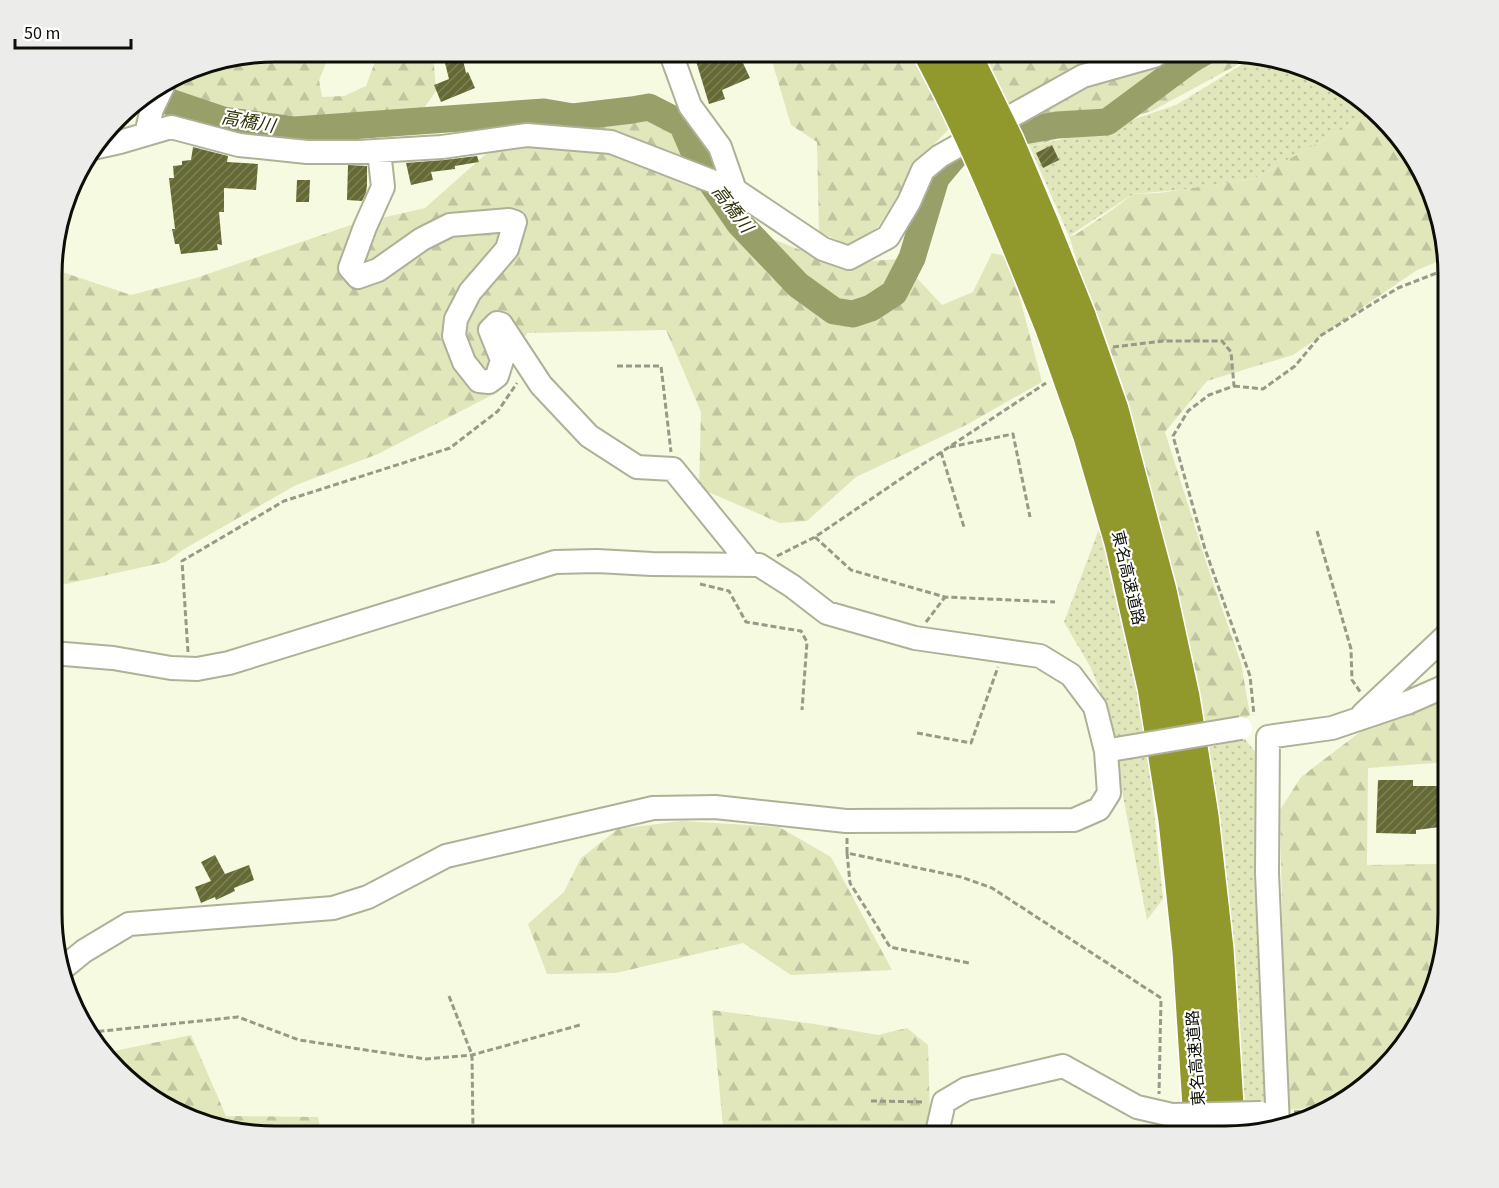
<svg xmlns="http://www.w3.org/2000/svg" width="1499" height="1188" font-family="'Source Sans 3','Noto Sans JP',sans-serif">
<defs>
<pattern id="grass-dots" width="8" height="8" patternUnits="userSpaceOnUse" patternTransform="scale(1.5)"><rect width="8" height="8" fill="#e1e6bb"/><path d="M2 2h.1M6 6h.1" fill="none" stroke="#c0c49f" stroke-width="1.8" stroke-linecap="round"/></pattern>
<pattern id="forest-firs" width="22" height="20" patternUnits="userSpaceOnUse" patternTransform="scale(1.5)"><rect width="22" height="20" fill="#e1e6bb"/><path d="M5 1l3.5 6h-7zM16 11l3.5 6h-7z" fill="#c0c49f"/></pattern>
<pattern id="building-hatch" width="6" height="6" patternUnits="userSpaceOnUse" patternTransform="scale(1.5)"><rect width="6" height="6" fill="#656a34"/><path d="M-1 1l2-2M0 6l6-6M5 7l2-2" fill="none" stroke="#7d815a"/></pattern>
</defs>
<rect width="100%" height="100%" fill="#f6fae0"/>
<path fill="url(#grass-dots)" d="M1261 57 1310 68 1372 107 1376 111 1253 179 1188 189 1133 194 1069 236 1030 147 1111 127 1176 105 1251 59Z
M1104 516 1145 724 1163 899 1147 920 1105 703 1091 668 1064 622Z
M1245 739 1259 757 1271 1104 1230 1105 1200 749Z"/>
<path fill="url(#forest-firs)" d="M275 51H331L319 80 322 97 344 96 366 86 379 51H430L434 65 436 91 419 115 332 133 241 131 171 115 165 100 164 85 202 63Z
M769 51H909L949 129 923 155 878 227 848 245 819 232 817 142 791 125Z
M981 51H1239L1260 56 1246 60 1152 111 1030 147Z
M1376 111 1425 176 1444 259 1417 270 1293 355 1207 381 1165 432 1208 568 1241 663 1250 715 1243 721 1199 725 1187 637 1122 383 1096 310 1081 275 1069 236 1075 235 1112 210 1133 194 1159 193 1253 179Z
M661 115 772 239 853 270 870 261 899 259 942 305 973 292 992 253 1009 257 1042 382 966 425 856 477 807 521 780 523 699 488 701 412 666 330 527 333 492 395 378 454 296 485 184 549 166 562 66 584 52 580 53 269 131 295 196 278 351 225 425 208 487 153 519 121Z
M1448 697V762L1368 768 1367 865 1437 864 1446 935 1431 999 1392 1061 1329 1106 1286 1110 1280 810 1301 777 1364 729Z
M681 821 779 827 831 857 892 970 791 975 743 943 616 973 547 974 528 924 564 892 581 858 618 829Z
M1441 864H1448L1447 930Z
M712 1010 814 1024 878 1035 907 1028 928 1045 930 1118 924 1137H724Z
M191 1035 226 1116 318 1117 322 1137H260L189 1120 127 1081 105 1053Z"/>
<g fill="none" stroke-linecap="round" stroke-linejoin="round">
<path stroke="#999f68" stroke-width="27" d="M150 93 161 99 223 120 295 130 544 112 573 117 632 110 649 107 682 124 700 166 739 223 798 285 834 311 853 314 871 308 894 293 912 258 936 178 957 153 1012 133 1057 125 1107 122 1192 59 1206 51"/>
</g>
<path fill="url(#building-hatch)" d="M442 51H461L466 73 468 72 475 88 441 102 434 85 449 79Z
M701 51H763L764 54 742 61 750 78 722 90 725 99 709 104 696 61 704 58Z
M1052 145 1059 160 1043 168 1036 153Z
M193 147 228 156 227 162 258 164 256 190 224 188V212H219L222 245 217 244 218 250 181 254 179 244H175L172 229H175L169 178H174L173 166 182 165V161L191 160Z
M477 156 479 162 455 166V169L431 172 433 180 411 185 406 163 444 160Z
M348 165 367 166V185L366 193 362 201 347 200Z
M297 180H310L309 202H296Z
M1378 780H1413V786H1448V826L1416 830V834L1376 833Z
M215 855 225 874 249 865 254 880 234 888 235 891 216 900 215 897 201 903 195 887 211 881 201 862Z"/>
<g fill="none" stroke-linecap="round" stroke-linejoin="round">
<defs>
<path id="minor" d="M670 51 690 106 720 147 735 190
M146 134 152 109 163 86
M93 148 120 142 171 127 239 145 307 152H359L442 147 527 135 611 142 735 190 823 249 849 258 888 237 909 202 923 170 940 156 1083 76 1154 56 1161 51
M379 151 383 187 365 227 350 268 358 277 378 270 422 239 450 225 509 220 515 222 507 249 470 292 456 319 454 336 464 362 479 381 489 382 497 376 502 360 490 330 497 323 501 324 541 385 589 436 637 467 673 469 751 565
M52 653 113 658 171 668 197 669 229 663 555 562 597 561 652 564 759 565 792 586 827 613 915 638 1040 656 1071 675 1095 707 1106 751 1109 793 1099 809 1074 820 846 821 715 807 653 808 446 856 368 897 333 908 129 924 84 951 62 969
M1363 714 1448 634
M1278 1126 1267 873 1268 737 1332 728 1409 702 1448 685
M936 1137 944 1102 966 1089 1063 1066 1137 1107 1172 1115"/>
<path id="highway" d="M1079 316 1112 410 1160 591 1183 697 1202 816 1217 949 1229 1136
M1052 328 1090 436 1121 542 1154 687 1175 820 1189 951 1201 1137"/>
</defs>
<use href="#minor" stroke="#aeb198" stroke-width="26"/>
<use href="#highway" stroke="#fff" stroke-width="36"/>
<path stroke="#989a88" stroke-width="3" stroke-dasharray="6 3" stroke-linecap="butt" d="M1113 347 1163 341H1222L1231 352 1234 386 1209 395 1188 411 1173 436 1205 549 1250 676 1254 715
M617 366H661L671 452
M1234 386 1263 389 1295 366 1320 336 1398 288 1447 269
M950 447 1013 434 1030 517
M941 452 964 527
M1317 531 1351 649 1352 680 1361 693
M815 537 851 570 945 597 1055 602
M1448 537 1446 529 1448 526
M777 556 815 537 908 474 1046 383
M700 584 729 591 746 622 801 631 807 642 802 710
M926 622 945 597
M188 652 182 561 284 501 450 448 498 411 517 383
M917 733 971 743 998 667
M847 838V853L961 877 992 888 1161 998 1159 1094
M847 853 850 883 890 947 969 963
M449 996 472 1055 473 1130 471 1137
M90 1034 93 1032 238 1017 299 1040 426 1059 472 1055 580 1025
M871 1101 924 1102
M1294 1112 1324 1110"/>
<use href="#minor" stroke="#fff" stroke-width="22"/>
<use href="#highway" stroke="#91992c" stroke-width="33"/>
<defs>
<path id="minor-bridge" d="M1116 749 1241 728
M1172 1115 1261 1113"/>
<path id="highway-bridge" d="M929 51C977 140 1014 234 1052 328
M963 51 1007 141 1042 224 1079 316"/>
</defs>
<use href="#minor-bridge" stroke="#aeb198" stroke-width="26" stroke-linecap="butt"/>
<use href="#highway-bridge" stroke="#fff" stroke-width="36" stroke-linecap="butt"/>
<use href="#minor-bridge" stroke="#fff" stroke-width="22"/>
<use href="#highway-bridge" stroke="#91992c" stroke-width="33"/>
</g>
<g text-anchor="middle" dominant-baseline="central" stroke-width="4.5" stroke-linejoin="round" paint-order="stroke">
<g font-size="16" fill="#0d0e06" stroke="#fff">
<text transform="translate(1128 578) rotate(77)">東名高速道路</text>
<text transform="translate(1196 1058) rotate(-94)">東名高速道路</text>
</g>
<g font-size="18" font-style="italic" fill="#2f3204" stroke="#fff">
<text transform="translate(248 122) rotate(10)">高橋川</text>
<text transform="translate(732 209) rotate(53)">高橋川</text>
</g>
</g>
<path d="M0 0H1499V1188H0ZM275 62H1225A213 213 0 0 1 1438 275V913A213 213 0 0 1 1225 1126H275A213 213 0 0 1 62 913V275A213 213 0 0 1 275 62Z" fill="#ececeb" fill-rule="evenodd"/>
<path fill="none" stroke="#0d0e06" stroke-width="3" d="M275 62H1225A213 213 0 0 1 1438 275V913A213 213 0 0 1 1225 1126H275A213 213 0 0 1 62 913V275A213 213 0 0 1 275 62Z"/>
<path d="M15 39v9h116v-9" fill="none" stroke="#0d0e06" stroke-width="3"/>
<text x="24" y="39" font-size="18" fill="#0d0e06" stroke="#ffffff" stroke-width="4.5" paint-order="stroke">50 m</text>
</svg>
